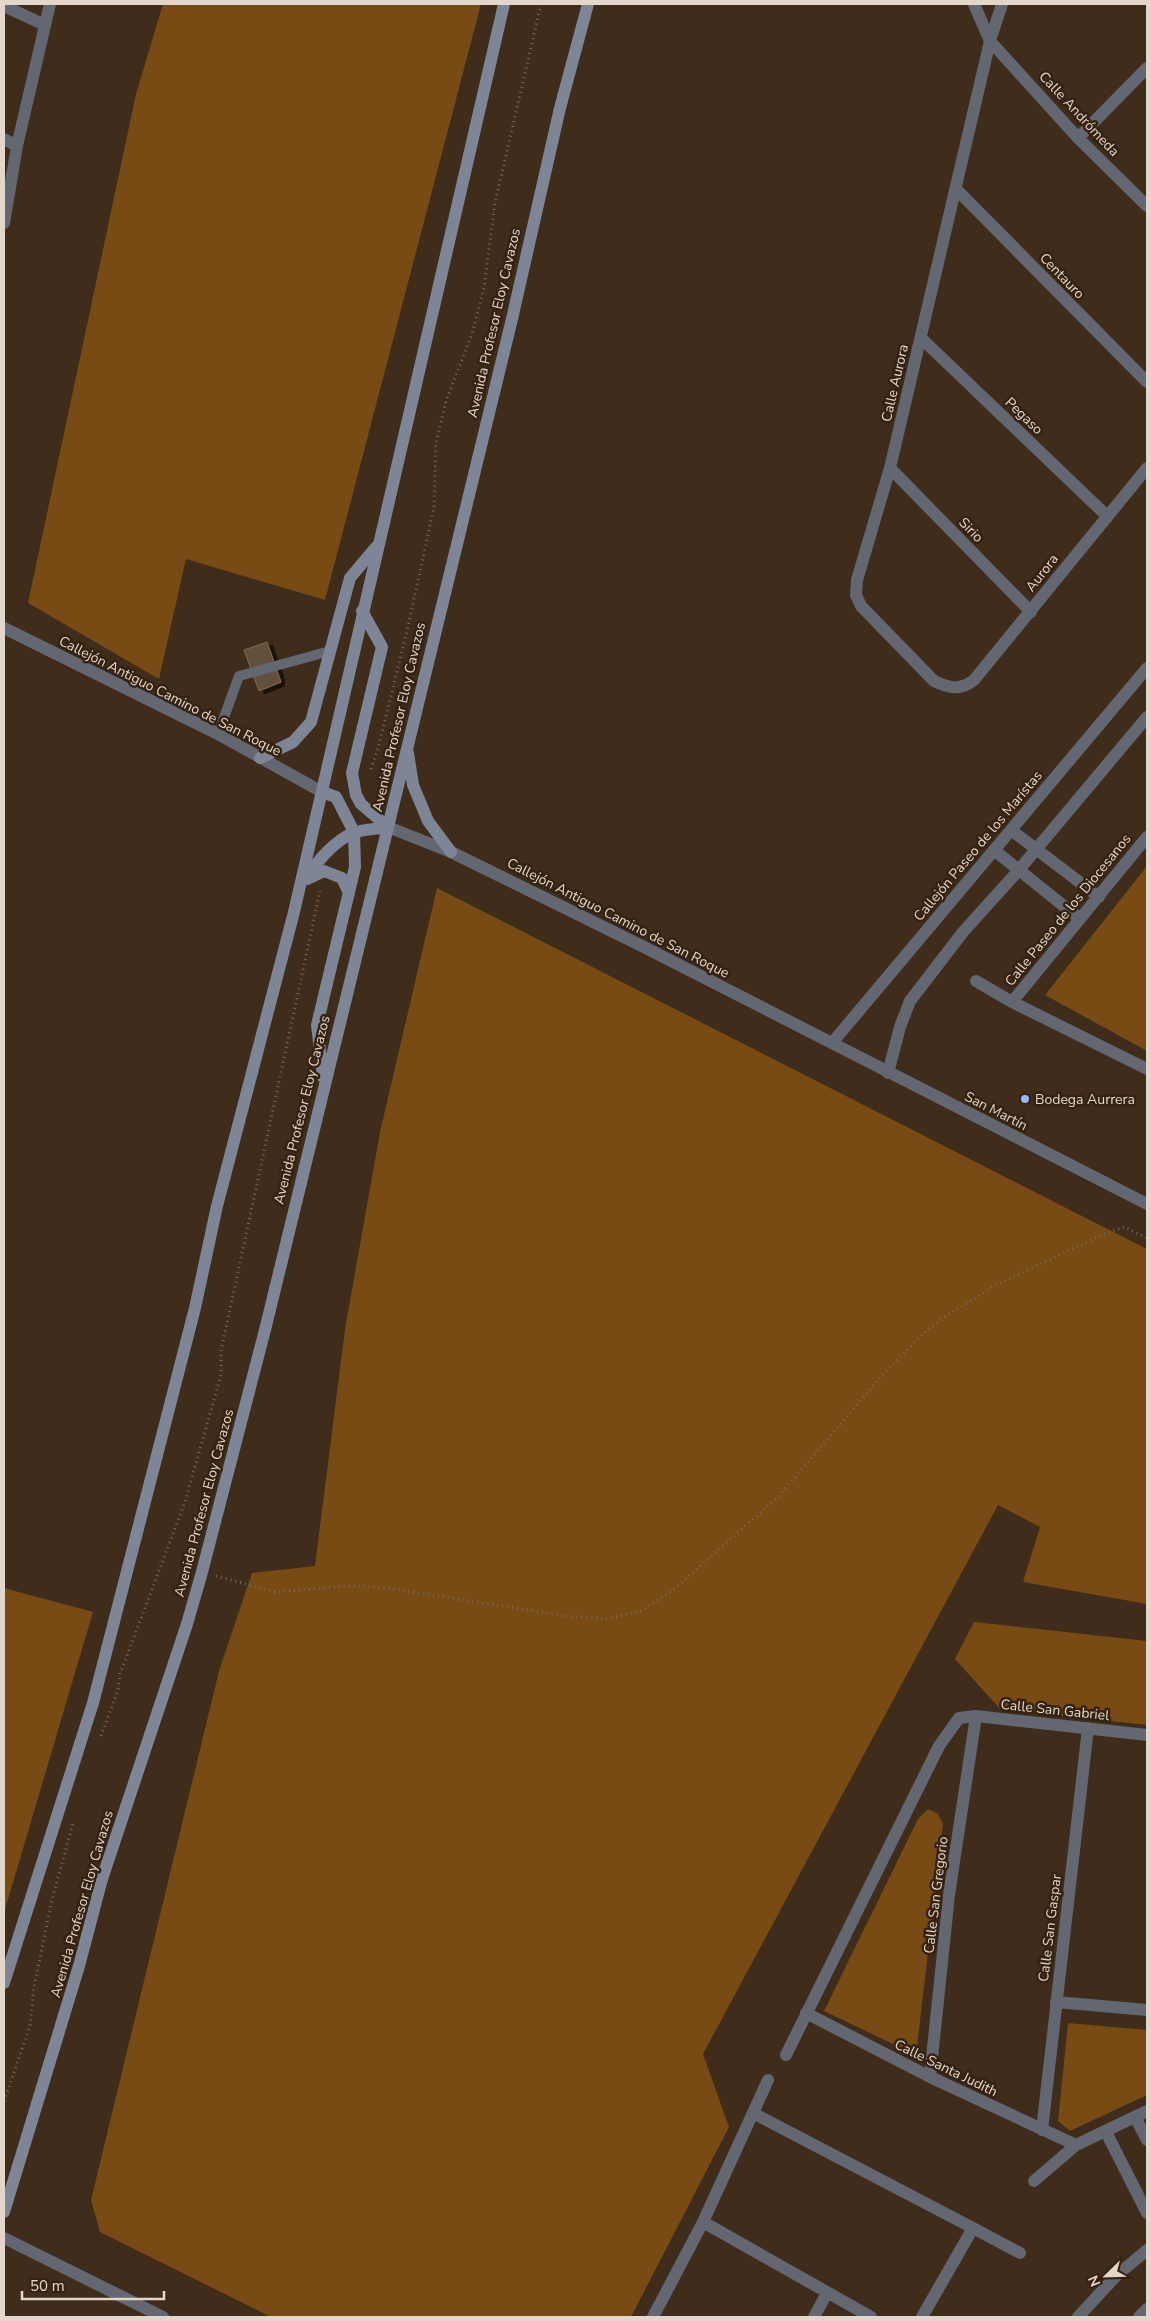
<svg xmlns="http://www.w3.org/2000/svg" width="1151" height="2321" font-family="'Nunito Sans',sans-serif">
<defs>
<filter id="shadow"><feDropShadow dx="5.5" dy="3" stdDeviation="0" flood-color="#0009"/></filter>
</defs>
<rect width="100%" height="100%" fill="#3f2c1a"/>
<path fill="#784a14" d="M163 4H481L325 600 186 559 159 679 28 603 136 94Z
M1147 866V1051L1045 995Z
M437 888 1147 1249V1604L1023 1582 1040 1527 998 1505 703 2054 729 2127 631 2317H271L100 2232 91 2200 219 1671 252 1573 315 1566 345 1329 380 1132Z
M4 1588 93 1612 4 1913Z
M974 1622 1147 1641V1725L1000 1709 955 1659Z
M928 1809 938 1814 943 1824 916 2055 824 2011 918 1819Z
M1068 2023 1147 2030V2095L1070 2131 1058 2121Z"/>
<path fill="#644f3b" stroke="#7f6955" filter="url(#shadow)" d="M267 642 281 682 259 691 244 650Z"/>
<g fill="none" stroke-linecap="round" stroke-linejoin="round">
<path stroke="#7b6a5a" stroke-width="3" stroke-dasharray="1 4" stroke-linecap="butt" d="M371 769 378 748 407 631 434 507 436 443 446 401 472 334 484 288 495 203 541 4
M216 1576 275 1592 348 1586 387 1588 567 1616 607 1619 641 1611 673 1590 779 1496 885 1372 926 1331 949 1314 996 1285 1104 1234 1124 1227 1147 1238
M101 1736 118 1690 120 1674 185 1502 221 1375V1351L320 891
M4 2101 30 2026 34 1987 52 1900 73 1823"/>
<path stroke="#626772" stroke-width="10" d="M218 734 239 676 330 651"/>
<path stroke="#626772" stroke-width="12" d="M974 4 990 41 1078 138 1147 206
M1002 4 990 41 890 468 857 580 856 595 861 606 934 681C949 688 960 691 974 680L1147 468
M4 6 45 25
M1078 138 1147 68
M4 139 17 146
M956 189 1147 382
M4 223 17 146 50 4
M921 338 1107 516
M890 468 1031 612
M4 628 218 734 322 792
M388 827 451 852 640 945 1147 1204
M1011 830 1099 897
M994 850 1080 919
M976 981 1012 1002 1147 1069
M1012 1002 1147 837
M832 1043 1147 668
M888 1073 900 1027 910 1001 963 932 1018 871 1147 717
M1056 2002 1147 2010
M806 2013 930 2077 1076 2145
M786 2055 939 1746 959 1718 976 1716 1147 1735
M930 2077 949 1895 976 1716
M753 2113 973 2228 922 2317
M1135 2117 1147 2140
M1042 2130 1088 1728
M1106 2132 1147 2213
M1034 2181 1076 2145 1147 2111
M703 2222 871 2317
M973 2228 1020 2253
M653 2317 703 2222 768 2080
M814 2317 827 2293"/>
<path stroke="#626772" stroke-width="12" d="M4 2238 163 2317
M1078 2317 1116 2276 1147 2250
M1139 2317 1147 2309"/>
<path stroke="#7d8596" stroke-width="12" d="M362 611 382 647 352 773 356 795 361 804 388 827
M408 753 413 785 428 821 451 852
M260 758 293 742 311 722 350 578 376 547
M322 792 336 797 354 832 355 867 317 1025 323 1077
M307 879C315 862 336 840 353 833 364 829 377 829 388 827
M307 879 324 871 342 878 349 893
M4 1983 93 1703 195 1308 217 1206 294 912 504 4
M4 2212 79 1966 102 1879 187 1624 202 1572 265 1330 388 827 512 319 560 108 588 4"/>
</g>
<circle fill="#99b5fd" stroke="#352210" stroke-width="2" cx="1025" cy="1099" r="5"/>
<g text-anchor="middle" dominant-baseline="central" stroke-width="5" stroke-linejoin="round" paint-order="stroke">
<g font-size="14" fill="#e3d7cb" stroke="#352210">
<text transform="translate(1079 114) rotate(47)">Calle Andrómeda</text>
<text transform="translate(1062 276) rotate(46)">Centauro</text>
<text transform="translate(494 323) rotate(-77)">Avenida Profesor Eloy Cavazos</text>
<text transform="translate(895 383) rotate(-77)">Calle Aurora</text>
<text transform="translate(1024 416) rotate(44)">Pegaso</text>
<text transform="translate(971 530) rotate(46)">Sirio</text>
<text transform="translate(1042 573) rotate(-52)">Aurora</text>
<text transform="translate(170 696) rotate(27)">Callejón Antiguo Camino de San Roque</text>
<text transform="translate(399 717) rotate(-77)">Avenida Profesor Eloy Cavazos</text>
<text transform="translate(978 846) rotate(-50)">Callejón Paseo de los Marístas</text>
<text transform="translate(1068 910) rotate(-51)">Calle Paseo de los Diocesanos</text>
<text transform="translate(618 918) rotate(27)">Callejón Antiguo Camino de San Roque</text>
<text transform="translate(302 1110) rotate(-76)">Avenida Profesor Eloy Cavazos</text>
<text transform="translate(996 1111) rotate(27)">San Martín</text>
<text transform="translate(204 1503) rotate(-75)">Avenida Profesor Eloy Cavazos</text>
<text transform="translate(1055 1710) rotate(6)">Calle San Gabriel</text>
<text transform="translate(936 1895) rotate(-83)">Calle San Gregorio</text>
<text transform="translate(82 1904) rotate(-74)">Avenida Profesor Eloy Cavazos</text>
<text transform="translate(1050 1928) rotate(-83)">Calle San Gaspar</text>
<text transform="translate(946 2068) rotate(26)">Calle Santa Judith</text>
</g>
<g font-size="14" fill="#e3d7cb" stroke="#352210" text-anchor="start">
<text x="1035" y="1099">Bodega Aurrera</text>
</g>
</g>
<rect width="1151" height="2321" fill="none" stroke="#e3d7cb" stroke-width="10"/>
<g transform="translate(1106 2276) rotate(247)" stroke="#352210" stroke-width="4" paint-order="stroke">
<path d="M0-4L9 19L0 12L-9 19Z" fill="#e3d7cb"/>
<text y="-8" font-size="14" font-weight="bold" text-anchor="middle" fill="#e3d7cb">N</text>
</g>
<path d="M22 2291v8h142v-8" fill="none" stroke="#e3d7cb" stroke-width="2.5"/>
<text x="30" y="2291" font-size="15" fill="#e3d7cb" stroke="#352210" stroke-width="4" paint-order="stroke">50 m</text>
</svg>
